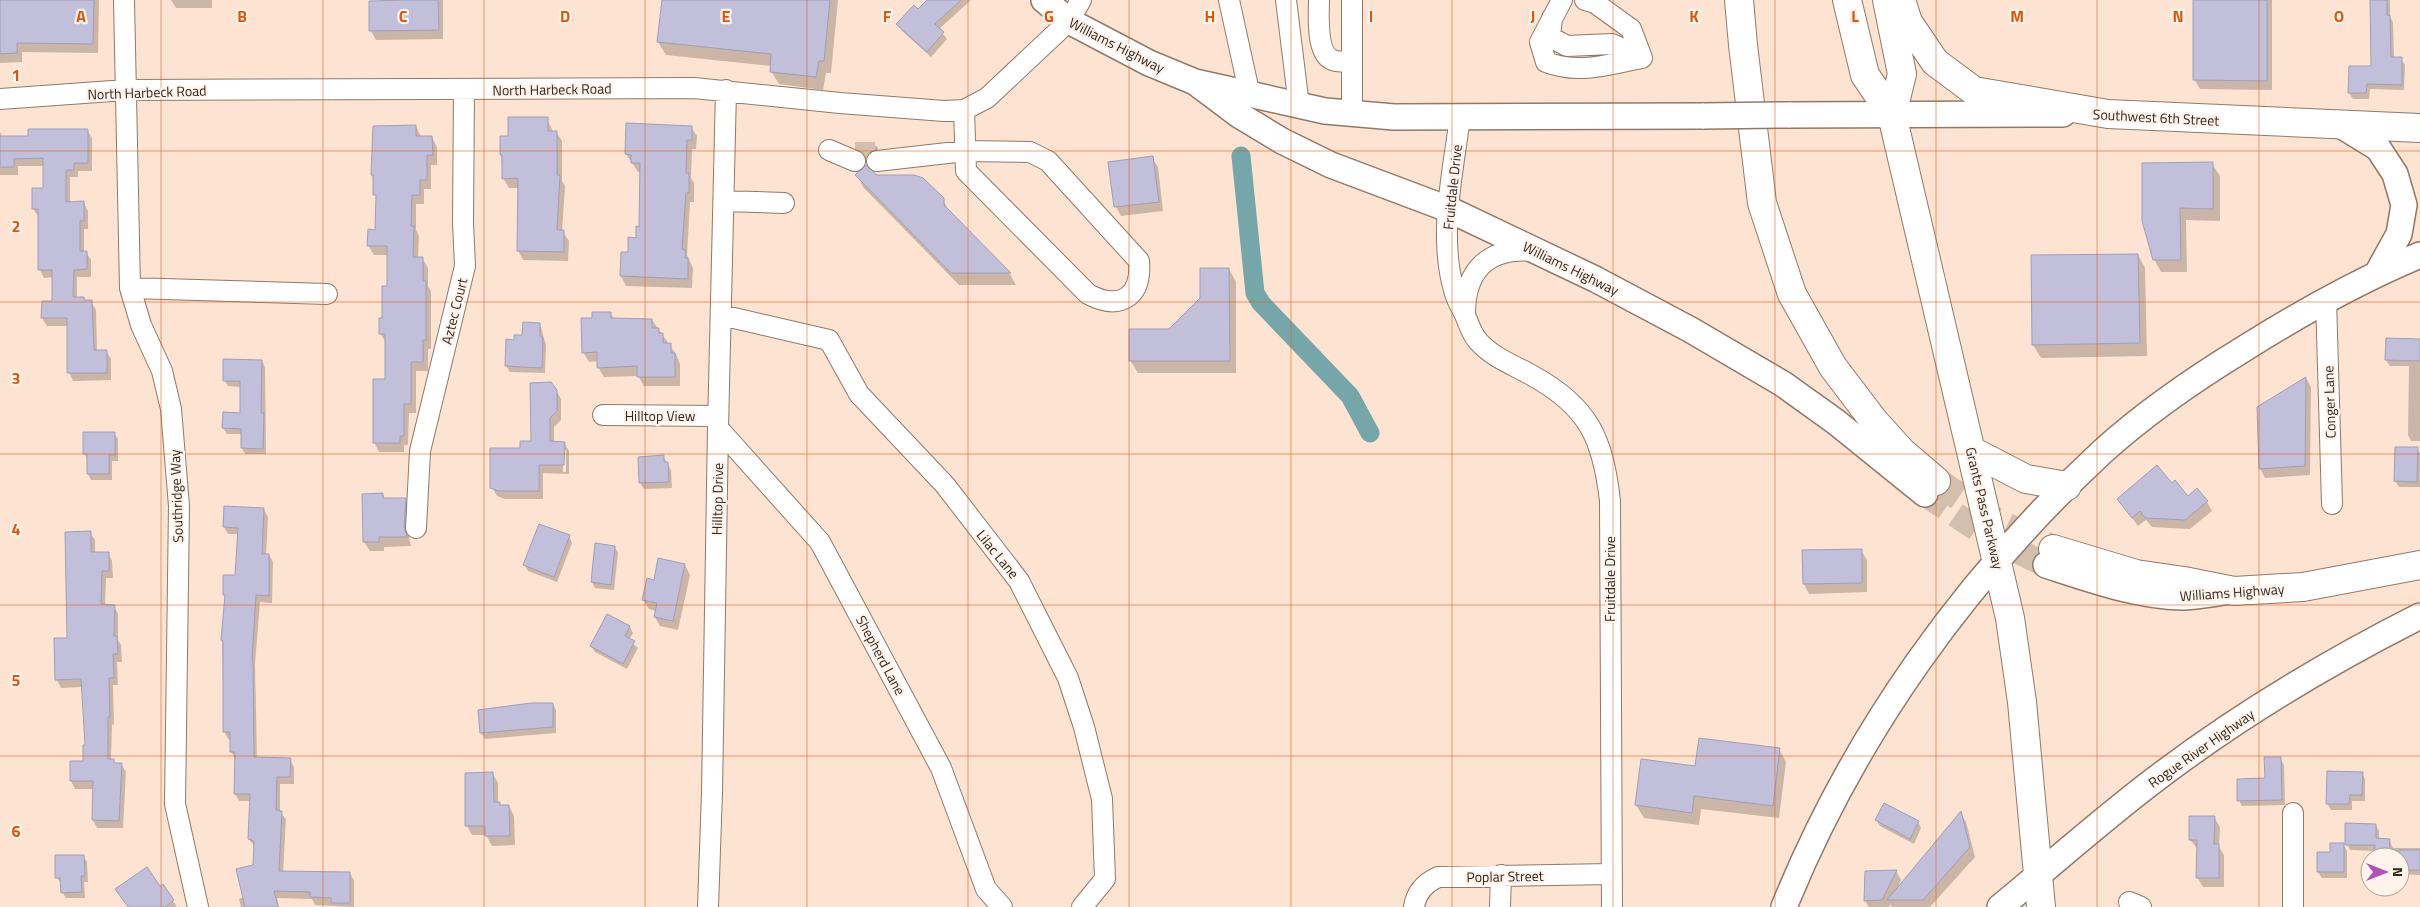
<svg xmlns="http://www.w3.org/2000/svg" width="2420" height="907" font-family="'Titillium Web',sans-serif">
<rect width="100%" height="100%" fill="#fde3d1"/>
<path fill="#0003" fill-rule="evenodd" d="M0 0H99L98 53 22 52V62L0 63Z
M171 0H212V8H176Z
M411 0H443V39L376 40 371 31Z
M663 0H838L831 73H826L823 90 779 84 771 71 772 66 666 55 658 42Z
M929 0H971L939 29 947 39 931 57 901 30 898 24Z
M2194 0H2272V90L2200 89 2194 79Z
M2371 0H2390V17L2393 22 2394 58 2401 59 2405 65 2404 90 2370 89 2369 99H2353L2349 93 2373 68Z
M547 118 553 132H556L562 141V181L565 186 562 231 569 241 568 261 523 260 518 250 519 188H509L503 178 501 155 510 137Z
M416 126 421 137H432L437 147V165H431V189H424V204H416V230L419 236 418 258H422L428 268V286L431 291V349H428V371H416V413H409L408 445H404V452H379L374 442 386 380V343L380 333 388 287V255H374L368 245 376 231 377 198 372 175Z
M691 127 697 136 696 149H692L691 178 694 183V202H690L687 255 693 268 692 288 626 286 621 276 640 228 641 172H638L626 154Z
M87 130 92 138V171H78V177H70V203H84L88 211V229H84V252H86L91 260V277H77V298L91 302 96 310 97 351H106L111 359V380L73 381 69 372V326H47L42 318 53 302 54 277 44 278 40 270 39 217 33 209V189H44V166H18V175H0V132L3 138H29Z
M857 148H876L878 150 868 159Z
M1152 158 1158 167 1163 211 1121 216 1116 207 1110 163Z
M2212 164 2220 176V221L2186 220 2187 272H2161L2154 259 2143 221Z
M857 175 876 176 943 199 950 214 1010 274 1016 285H959L863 187Z
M2138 255 2145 268 2147 356 2041 358 2033 345 2032 256Z
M1229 269 1236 282V373H1138L1130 360 1169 330Z
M610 313 614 319 652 320 676 354 680 364V386H644L638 376 604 377 598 367V361L589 362 583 352 594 319Z
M540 324 546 345 545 373 510 372 506 366 516 341Z
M2387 339 2420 340V441H2411L2408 435 2409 366H2390L2386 360Z
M262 361 265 367 266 454H245L242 448V434H227L223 428 224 414H241V387L228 386 224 380Z
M2306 378 2311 387 2310 475 2265 478 2260 468Z
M556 390 561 399V420L554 427V443H564L569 451V474L543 473V499H505L497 496 492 487 522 449 532 442ZM563 450H566V472H563Z
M114 433 118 439V461H112V480H91L88 474V460L84 453Z
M2417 448 2420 453V487H2399L2395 481Z
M663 456 671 470 672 488 644 489 640 483 639 458Z
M2172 484 2188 498 2207 502 2212 511 2190 529 2152 527 2146 520 2138 526 2118 499Z
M383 495 386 500 405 499 410 509 409 538 411 546 384 547V551H370L364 542Z
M264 510 268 517 266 555H269L273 562 272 603 260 602 255 664 257 759 290 760 294 767V784H280V812L286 819 283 873H350L354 881V907L315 905 312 899 277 898 279 907H241L239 899 244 897 254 866 255 847 249 839 250 801H239L235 794V759L231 751V739H228L224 731 222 640 226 598 224 594 236 576 238 534H228L224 527Z
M90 533 95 540V553H108L112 561 113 578H106L105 606H114L118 614V640L121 645 122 662H117L118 685H113L114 724 112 725 111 760 116 764H121L126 772 123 828H97L93 820 94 789H75L71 781V763H84L86 746 82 687 61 688 57 680 68 639Z
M569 536 572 543 557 582 528 571 525 565Z
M615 547 618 553 614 590 595 588 592 582Z
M1861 550 1867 560V592L1809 594 1804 584V551Z
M685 565 690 575 678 630 660 626 655 617 656 611 649 609 643 600 655 581Z
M630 627 633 633 629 640 638 648 627 669 595 652 591 646Z
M553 704 556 710V733L485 739 481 733Z
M1779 749 1786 762 1779 818 1701 809 1699 825 1644 818 1636 805 1696 767Z
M2280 758 2284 765 2285 805 2242 806 2239 800 2266 780Z
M2362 773 2365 779V801H2352V810H2331L2327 803Z
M493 774 498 783V803L501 806H509L514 816 515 845 492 846 486 835H472L467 826Z
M1961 814 1966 822 1975 857 1930 907H1892L1890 904 1889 907H1869L1865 901 1896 871 1901 880 1897 889Z
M2214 817 2220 827 2219 847 2224 855V887H2203L2197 877 2198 849 2190 840Z
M1876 820 1918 822 1921 828 1914 844 1880 826Z
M2376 825 2379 831V840H2389L2393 848H2420V875L2400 874V857H2376V851L2350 850 2347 844Z
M2343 844 2347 851V878H2322L2318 872 2331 853Z
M83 856 87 862 88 882H84L85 898H66L62 892V884L57 878Z
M163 886 177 907H128L160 888Z"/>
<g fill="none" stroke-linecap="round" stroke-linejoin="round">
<path stroke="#75a6aa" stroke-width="19" d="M1241 156 1255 293 1261 303 1350 396 1370 433"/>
</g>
<path fill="#c1bfda" stroke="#a09eb8" d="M0 0H94L93 44 17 43V53L0 54Z
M410 0H438L439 30 369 31V1Z
M662 0H830L824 61H819L816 77 770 72 771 54 657 42Z
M927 0H961L935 24 944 32 927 52 896 24 914 5 918 9Z
M2193 0H2267V81L2193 80Z
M2370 0H2387V15H2390L2391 57H2402V85L2367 84 2366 93H2348L2349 66H2371Z
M508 117H548V131H557V175H560L557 230H564V252L517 251 518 178 502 179V155H500V136H508Z
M626 123 692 126V140H687L686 173H689V193H686L682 249 686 250 685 258H688V279L620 276 621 252H628V237L636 238V226L639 227 640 163H631V155L625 154Z
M416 125V136H432L433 155H427V180H420V195H412L411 226H414L413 257H423V281H426V340H423V362H411V404H404V436H400V443H373V379H385V334H379V318H382V286H387V246H367L368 229 375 230 376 195H373V175H371L373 126Z
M28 129H88V163H74V170H66V202L84 201V221H80V251H87V269L74 270 73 297H84V300H92L94 350H107V373H67V318H41L42 301H52V270H38V209H32V188H43V158L14 159V167H0V136H28Z
M855 147H877V149L870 151 866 157Z
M1153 156 1159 202 1114 207 1108 162Z
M2213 162V209L2180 208 2181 260H2153L2142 221V163Z
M866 165 877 175H914L923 178 944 198V205L1011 273H951L855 175Z
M2138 254 2140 343 2032 345 2031 255Z
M1200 268H1229L1230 361H1129V329H1169L1200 298Z
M592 312H611V318L652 319V328H659V333H663V343H671V353H675V377H637V366L597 368V352L582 353 581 318H592Z
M523 322 540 323V336L543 338 542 368 505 366 506 339 514 340V335H522Z
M2386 338 2420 339V361L2385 360Z
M223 359 262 360 261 413H264L263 449 241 448V429L222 428 223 412 240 413V381H223Z
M2306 377 2305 466 2259 469 2257 407Z
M551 382 557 390V411L550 418V441L565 442 564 465H539V491H499L490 488V448H520V441H531L530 383Z
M83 432H115V455H109V474H87V454H83Z
M2395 447H2418L2417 482 2394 481Z
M664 455V462H668L669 482 639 483 638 457Z
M2157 465 2172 483 2175 480 2188 496 2197 488 2208 501 2185 520 2145 518 2140 511 2132 518 2117 499Z
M383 493V498H406L404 527 407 537H379V542H363L362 494Z
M224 506 264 508 262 554H269V596L256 595 252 659H253L254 757 291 758 290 777H277L276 810 282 811 279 871 350 872V903H331V898L310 897V892L274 891 278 907H245L236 869 253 865 254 841 248 839 250 794H234L235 752H230V732H223V641L221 640 225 595H223V575H235L238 528 223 527Z
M539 524 570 535 554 577 523 565Z
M91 531V552H109V571H102L101 604 115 605 114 636H117L118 654H113L114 678H109L110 717H108V759H114V763H122L119 821 92 820 93 781H70V761H83V745H85L81 679 55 680 54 638H67L65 532Z
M595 543 615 546 611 585 591 582Z
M1862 549V583L1803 584 1802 550Z
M658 558 685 564 673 621 654 617 657 603 642 600 647 578 654 580Z
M607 614 630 626 625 636 635 641 623 664 590 646Z
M531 703H553V727L480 733 478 710Z
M1699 738 1780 748 1773 806 1694 796 1692 813 1635 805 1641 759 1695 766Z
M2264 757H2281L2282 800 2237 801V779L2265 778Z
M2327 771 2363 772 2362 795H2350L2349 804H2326Z
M493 772 494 802H500V805H509L510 836H485V826H465V773Z
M1884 803 1919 821 1910 839 1875 820Z
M1961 811 1970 847 1923 900H1887Z
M2189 816H2215L2214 844H2219V878H2196L2197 840H2189Z
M2345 823 2376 824V838L2390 839 2389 857H2374L2375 845H2345Z
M2330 843H2344V872H2317V852H2330Z
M2400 850H2420V870H2400Z
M55 855H84L85 876H81L82 892 61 893 60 878H55Z
M147 867 160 886 163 884 174 900 165 907H128L115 889Z
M1897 870 1882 900 1864 901 1865 871Z"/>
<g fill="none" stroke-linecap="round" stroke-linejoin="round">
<path stroke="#d4beae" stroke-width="20" stroke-dasharray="20 10" stroke-linecap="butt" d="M855 152H877"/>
<path stroke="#d4beae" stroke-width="25" stroke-dasharray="25 12" stroke-linecap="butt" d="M1925 494 1987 536 2046 565"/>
<path stroke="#d4beae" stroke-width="28" stroke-dasharray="28 14" stroke-linecap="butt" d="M1936 481 1995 521 2053 549"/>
<defs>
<path id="minor" d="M124 0 130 288 141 325 162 371 171 409 179 506 175 804 198 907
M1229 0 1250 96
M1286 0 1299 106
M1319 0C1319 16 1315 58 1336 61 1341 62 1347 61 1352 61
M1562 0 1540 42 1546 62C1579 75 1609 64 1642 58
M1585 0 1595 3 1631 29 1642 58
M1552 18 1550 37 1567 46 1612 44 1642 58
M0 99 126 90 694 88 840 103 944 111 964 110 987 98 1069 21 1081 0
M1352 114V0
M1460 117C1453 173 1438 235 1454 290 1456 299 1461 307 1465 315 1469 324 1471 333 1478 341 1493 358 1514 365 1533 376 1589 407 1603 439 1610 501L1612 907
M829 150 855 161
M877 161 965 151 1030 152 1048 161 1139 261C1142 297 1120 311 1088 294L966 171 964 110
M724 201 784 203
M130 288 327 294
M2326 299 2332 504
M1465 314C1465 269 1489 247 1534 251
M721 315 829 340 859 394 945 485 1019 581 1068 678 1084 727 1102 799 1105 879 1082 907
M603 415 718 416
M718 428 820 542 941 768 986 889 1002 907
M416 528 420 451 465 266 463 223 464 90
M2129 902 2141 907
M708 907 712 792 718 428 726 90
M1414 907C1416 893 1425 883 1438 877L1612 874
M1500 907 1501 875
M2293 907V813"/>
<path id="major" d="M1044 0 1069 21 1149 63 1195 82 1325 111 1394 117 1704 116
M1195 82 1239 115 1282 141 1331 165 1448 209 1595 279 1691 330 1783 384 1836 422 1925 494
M1788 115 2063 114
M2339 124 2378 148 2395 174 2404 205 2399 234 2378 272
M2046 565C2089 579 2136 596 2182 597 2196 597 2211 594 2225 592
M1784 907C1854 734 1965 579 2102 452 2145 413 2193 380 2242 350 2299 314 2358 281 2420 255
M2000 907C2055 862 2108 814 2165 772 2245 712 2331 661 2420 616"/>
<path id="highway" d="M1739 0 1743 45 1762 203 1792 294 1833 367 1874 421 1902 452 1936 481
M1847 0 1865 75 1892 115 2010 618 2022 702 2041 907
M1887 0 1902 74 1892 115
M1901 0 1908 22 1935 62 1974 91 2108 114 2420 128
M1972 451 2026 479 2067 486
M2053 549 2136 574 2184 581 2234 591 2303 587 2420 565"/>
</defs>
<use href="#minor" stroke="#917969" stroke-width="22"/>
<use href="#major" stroke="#917969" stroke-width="28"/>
<use href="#highway" stroke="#917969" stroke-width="30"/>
<use href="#minor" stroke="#fff" stroke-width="20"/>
<use href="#major" stroke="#fff" stroke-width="25"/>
<use href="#highway" stroke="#fff" stroke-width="28"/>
<defs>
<path id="major-bridge" d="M1704 116 1788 115"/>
</defs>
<use href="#major-bridge" stroke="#917969" stroke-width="28" stroke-linecap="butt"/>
<use href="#major-bridge" stroke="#fff" stroke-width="25"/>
</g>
<path fill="none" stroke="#df570d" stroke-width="1" stroke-opacity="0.55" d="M161 0V907M323 0V907M484 0V907M645 0V907M807 0V907M968 0V907M1129 0V907M1291 0V907M1452 0V907M1613 0V907M1775 0V907M1936 0V907M2097 0V907M2259 0V907M0 151H2420M0 302H2420M0 454H2420M0 605H2420M0 756H2420"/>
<g text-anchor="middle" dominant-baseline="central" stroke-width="4.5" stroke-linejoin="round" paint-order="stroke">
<g font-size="14" fill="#322821" stroke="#fef4ec">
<text transform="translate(1117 45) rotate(27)">Williams Highway</text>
<text transform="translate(552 89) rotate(-1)">North Harbeck Road</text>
<text transform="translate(147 92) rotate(-2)">North Harbeck Road</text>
<text transform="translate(2156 117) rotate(3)">Southwest 6th Street</text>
<text transform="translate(1452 187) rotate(-84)">Fruitdale Drive</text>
<text transform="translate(1571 268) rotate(26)">Williams Highway</text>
<text transform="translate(454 311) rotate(-76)">Aztec Court</text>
<text transform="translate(2329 402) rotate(-92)">Conger Lane</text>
<text x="660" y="415">Hilltop View</text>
<text transform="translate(176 496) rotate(-92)">Southridge Way</text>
<text transform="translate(717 499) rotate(-89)">Hilltop Drive</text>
<text transform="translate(1985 508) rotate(77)">Grants Pass Parkway</text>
<text transform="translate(998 554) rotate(51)">Lilac Lane</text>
<text transform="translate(1609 579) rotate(-90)">Fruitdale Drive</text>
<text transform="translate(2232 592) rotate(-4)">Williams Highway</text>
<text transform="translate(881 655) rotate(62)">Shepherd Lane</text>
<text transform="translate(2201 748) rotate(-35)">Rogue River Highway</text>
<text transform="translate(1505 876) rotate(-1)">Poplar Street</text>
</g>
</g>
<g font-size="16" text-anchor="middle" font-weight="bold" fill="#df570d" stroke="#fef4ec" stroke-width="4.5" stroke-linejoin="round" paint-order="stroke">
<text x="81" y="22">A</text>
<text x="242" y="22">B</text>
<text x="403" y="22">C</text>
<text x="565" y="22">D</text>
<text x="726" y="22">E</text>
<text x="887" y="22">F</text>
<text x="1049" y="22">G</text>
<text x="1210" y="22">H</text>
<text x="1371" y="22">I</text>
<text x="1533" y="22">J</text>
<text x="1694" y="22">K</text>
<text x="1855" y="22">L</text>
<text x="2017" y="22">M</text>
<text x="2178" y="22">N</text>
<text x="2339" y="22">O</text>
<text x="16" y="81">1</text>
<text x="16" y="232">2</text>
<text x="16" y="384">3</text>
<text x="16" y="535">4</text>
<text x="16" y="686">5</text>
<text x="16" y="837">6</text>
</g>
<g transform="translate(2385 872) rotate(90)"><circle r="24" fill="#fef4ec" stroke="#aca29b"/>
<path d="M0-4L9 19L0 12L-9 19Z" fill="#b350b6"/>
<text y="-8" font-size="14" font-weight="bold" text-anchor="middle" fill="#322821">N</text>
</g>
</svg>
